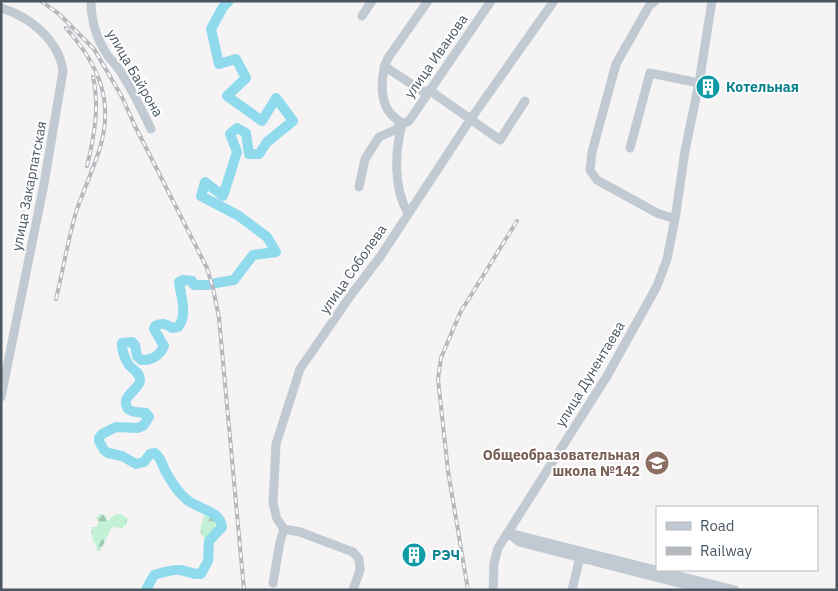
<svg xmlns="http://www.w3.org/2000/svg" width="838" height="591" font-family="'IBM Plex Sans',sans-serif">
<defs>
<pattern id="forest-firs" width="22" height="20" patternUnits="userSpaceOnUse" patternTransform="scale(1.25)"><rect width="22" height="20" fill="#c3f1d5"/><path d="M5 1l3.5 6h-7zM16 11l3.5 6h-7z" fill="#a0c6b0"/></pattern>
<pattern id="water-ripples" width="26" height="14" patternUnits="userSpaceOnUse" patternTransform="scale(1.25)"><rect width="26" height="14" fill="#90daee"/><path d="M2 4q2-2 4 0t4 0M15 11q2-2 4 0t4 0" fill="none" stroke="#78b4c4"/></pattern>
</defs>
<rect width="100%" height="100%" fill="#f5f3f3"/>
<path fill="url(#forest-firs)" d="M99 514 105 515 108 521 115 514H121L127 518V524L122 528 112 527 100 551H97L96 544 93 542 91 527H96L99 522 96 518Z
M205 514H209L214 517C218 527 215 533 205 538 197 532 202 522 205 514Z"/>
<path fill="url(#water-ripples)" d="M166 567H176V572L158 577 149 590H141C148 576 149 570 166 567Z"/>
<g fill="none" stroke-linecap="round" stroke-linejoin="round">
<path stroke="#90daee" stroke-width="10" d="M216 283 234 280 253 255 276 252 267 237 239 216 201 196 205 182 223 196 237 152 230 134 237 128 246 133 249 154H259L267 142 293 121 276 98 262 121 227 96 246 78 236 59 219 64 211 29 223 7 229 1
M146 590 154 575C162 573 172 569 180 570 188 571 193 575 201 574L208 561 209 541 222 527C220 510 197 509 186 499 179 493 171 481 167 474 162 466 162 459 155 453L150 454 144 462 136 464 122 456 108 453 104 450 99 441V438L102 434 116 427 137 428 143 426 149 417 146 413C141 412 132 413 128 409 119 396 140 390 140 380 140 372 133 370 129 365 125 360 121 348 122 343L132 342 135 345 137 356 141 360C152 361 160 355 164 346L154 329 155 326C162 322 167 324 172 328L178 327C188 315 181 297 179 282L183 280 192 281 194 285H208"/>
<path stroke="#c1cad2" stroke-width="9" d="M91 1C91 21 97 40 108 56 113 62 118 67 122 74 133 92 142 110 151 129
M655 1 649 6 616 64 592 152 590 170 597 180 657 213 675 219
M1 8C30 16 59 41 63 71L44 184 1 397
M362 16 372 1
M384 66 427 94
M429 90 500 140 525 101
M402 124C399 121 396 119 393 116 378 103 381 73 388 58L428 1
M402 124C395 151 393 188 408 213
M630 148 650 73 699 83
M359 187 365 159 379 137 395 130 402 124 409 121 491 1
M284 529 300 532 353 552 359 559 360 570 353 590
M509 533 735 590
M509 533 519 542 706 590
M273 583 280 542 284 529 277 519 273 503 276 444 300 369 351 295 380 257 470 120 554 1
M493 590 494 563 498 548 607 376 657 286 667 259 675 219 685 151 699 83 712 1
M572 590 580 557"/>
<defs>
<path id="rail" d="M41 1 59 14 94 49 122 97 134 124 207 268 213 288 219 318 244 590
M87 166C94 137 100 107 93 77
M56 299C63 270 68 240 76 212 83 192 92 172 99 151 115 102 99 65 66 28
M468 590 448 471 438 379 441 358 460 313 517 221"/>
</defs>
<use href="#rail" stroke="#b5b8bd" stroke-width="4"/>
<use href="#rail" stroke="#fff" stroke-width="2" stroke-dasharray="5.5" stroke-linecap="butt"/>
</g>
<defs>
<symbol id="building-disc" viewBox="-11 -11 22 22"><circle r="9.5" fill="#0f9aa8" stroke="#fff"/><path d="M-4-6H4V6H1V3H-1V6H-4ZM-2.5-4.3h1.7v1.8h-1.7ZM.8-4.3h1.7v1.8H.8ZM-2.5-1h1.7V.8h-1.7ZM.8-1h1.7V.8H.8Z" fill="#fff"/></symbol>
<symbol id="school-disc" viewBox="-11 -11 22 22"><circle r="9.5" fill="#8d6e63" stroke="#fff"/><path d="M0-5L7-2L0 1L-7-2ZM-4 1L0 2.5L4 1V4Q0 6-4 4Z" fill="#fff"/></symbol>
</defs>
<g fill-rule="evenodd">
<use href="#building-disc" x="694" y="73" width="28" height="28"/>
<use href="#school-disc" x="643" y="449" width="28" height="28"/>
<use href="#building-disc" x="400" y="541" width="28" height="28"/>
</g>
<g text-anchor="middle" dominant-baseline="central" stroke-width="4" stroke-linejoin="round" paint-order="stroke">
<g font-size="14" fill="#4a5661" stroke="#fff">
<text transform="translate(436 56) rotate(-55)">улица Иванова</text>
<text transform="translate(135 73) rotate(60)">улица Байрона</text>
<text transform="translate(29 186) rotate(-79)">улица Закарпатская</text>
<text transform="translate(353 269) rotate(-55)">улица Соболева</text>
<text transform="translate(590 374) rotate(-59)">улица Дунентаева</text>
</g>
<g font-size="14" font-weight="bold" fill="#0d838f" stroke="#fff" text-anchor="start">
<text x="726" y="87">Котельная</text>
<text x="432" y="555">РЭЧ</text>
</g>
<g font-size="14" font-weight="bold" fill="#785e54" stroke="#fff" text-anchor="end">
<text x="640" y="455">Общеобразовательная<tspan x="640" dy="16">школа №142</tspan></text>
</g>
</g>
<rect width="838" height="591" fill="none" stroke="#4a5661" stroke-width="5"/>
<rect x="656" y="506" width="162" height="65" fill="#ffffff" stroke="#b7bbc0"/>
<rect x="666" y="522" width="25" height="8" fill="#c1cad2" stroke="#b7bbc0"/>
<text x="700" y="531" font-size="15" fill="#4a5661">Road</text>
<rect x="666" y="547" width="25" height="8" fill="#b5b8bd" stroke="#b7bbc0"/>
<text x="700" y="556" font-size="15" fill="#4a5661">Railway</text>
</svg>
